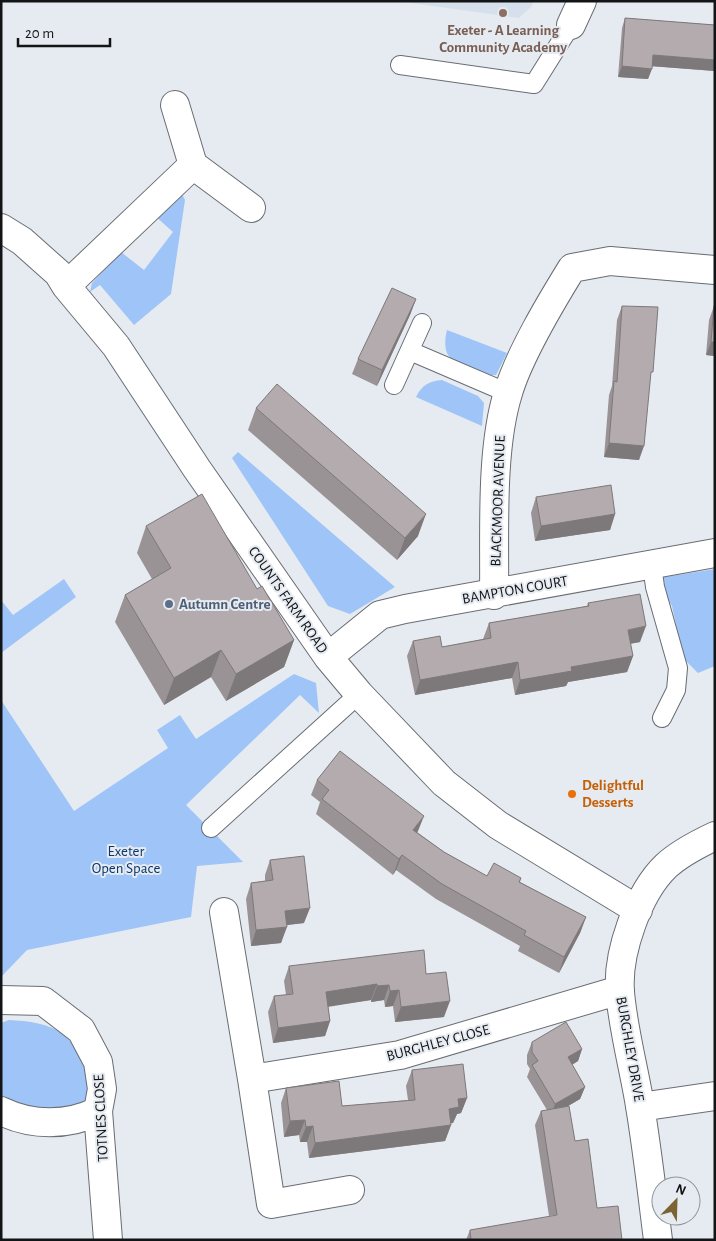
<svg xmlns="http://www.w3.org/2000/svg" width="716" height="1241" font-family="'Alegreya Sans',sans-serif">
<rect width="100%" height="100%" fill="#e6ebf1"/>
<path fill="#d6e0ed" d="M396 1H534L531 7 519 18Z"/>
<path fill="#9fc4f8" d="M182 194 185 200 171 294 134 325 100 285 90 292 92 283 121 252 144 270 173 232 154 215Z
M447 330 507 353 496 375C482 376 456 367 448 355 444 348 445 338 447 330Z
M442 380 478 396 484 403 482 426 416 397C422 385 429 381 442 380Z
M238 452 395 587 350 614 328 606 232 458Z
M715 569V666L698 673 683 658 672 606 657 583 659 578Z
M64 579 76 597 1 653V600L13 615Z
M294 674 316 683 319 713 300 695 186 805 243 862 197 866 191 917 27 950 1 977V700L74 811 168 748 157 730 180 715 196 739Z
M9 1020C28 1021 49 1023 64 1035 85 1052 106 1103 69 1114 60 1116 14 1103 1 1101V1023Z"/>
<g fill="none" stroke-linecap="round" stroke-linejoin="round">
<defs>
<path id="lane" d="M400 65 534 84 571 25
M410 351 508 393
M394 385 422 323
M652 565 655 587 678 668 676 690 662 718
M211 828 359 694"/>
<path id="street" d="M571 25 582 1
M175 105 193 165 251 208
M1 228 22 241 58 273 66 286 116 346 197 469 328 657 359 694 444 783 498 825 638 910
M66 286 193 165
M494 595C495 534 490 451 508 393 519 355 551 302 572 268L610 261 715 270
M328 657 380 615 405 609 715 553
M224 912 252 1079 400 1055 620 990
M1 1000 43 1001 81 1030 98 1062 102 1089 98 1111 108 1240
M252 1079 271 1204 350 1190
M640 1107 715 1096
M1 1111C32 1126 68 1126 98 1111
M658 1240C652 1193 647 1147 639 1100 633 1065 623 1028 620 992 617 953 638 893 666 866 680 853 698 844 715 836"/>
</defs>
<use href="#lane" stroke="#696d73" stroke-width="20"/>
<use href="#street" stroke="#696d73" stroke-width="30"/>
<use href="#lane" stroke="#fff" stroke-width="18"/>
<use href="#street" stroke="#fff" stroke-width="28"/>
</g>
<path fill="#9a9395" d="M625 18 715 25V71L652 66 648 79 618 77 622 28Z
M416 299 410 315 377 386 352 374 358 359Z
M622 306 650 381 639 460 604 457 609 395 612 386 617 320Z
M714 306 715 356 706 355 709 320Z
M256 408 418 536 397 560 248 430Z
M536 497 615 514 610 530 535 541 531 513Z
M146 526 257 589 294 640 284 667 226 701 211 677 164 705 115 622 125 595 152 579 137 553Z
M588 603 640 642 630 644 633 656 627 672 568 682 566 686 515 695 512 678 415 695 407 656 413 641 442 647 483 639 489 623 587 606Z
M317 780 418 831 417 832 444 852 487 876 521 878 520 882 586 917 580 933 559 973 518 951 520 946 436 899 396 870 393 875 316 814 320 802 311 795Z
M270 860 304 923 286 925 281 943 251 946 246 899 251 883 265 881V875Z
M289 966 426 974 444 1017 395 1022 393 1006 385 1007 384 1000 371 1002V1000L328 1006 330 1021 325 1036 273 1043 268 1012 274 996 286 995 284 981Z
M532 1042 582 1049 578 1061 572 1065 585 1087 580 1099 568 1106 575 1141 597 1208 549 1216 535 1125 541 1111 547 1110 527 1077 530 1069 527 1064V1055Z
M412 1070 467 1098 461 1113 457 1114 453 1123H451V1125L445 1141 309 1158 307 1142H300L299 1135 284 1137 281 1103 286 1088 342 1106 408 1100 406 1086Z
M470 1230 471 1240H466Z"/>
<path fill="#7d7879" d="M653 55 715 60V71L649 66Z
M622 66 652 69 648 79 618 77Z
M416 299 410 315 377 386 382 370Z
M711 342H715V356L706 355Z
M609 443 644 446 639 460 604 457Z
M426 514 418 536 397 560 405 538Z
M615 514 610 530 535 541 541 526Z
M646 626 640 642 622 645 628 630Z
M294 640 284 667 226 701 236 674Z
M221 650 211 677 164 705 174 678Z
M633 656 627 672 568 682 566 686 515 695 520 680 571 667Z
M518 662 512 678 415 695 420 680Z
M424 816 418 831 407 845 413 830Z
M402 855 396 870 393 875 399 859Z
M310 908 304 923 279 926 285 911Z
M586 917 580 933 559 973 564 957Z
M287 927 281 943 251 946 256 930Z
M377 984 371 1000 321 1008 326 992Z
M389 985 384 1000 371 1002 377 986Z
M399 990 393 1006 385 1007 390 991Z
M450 1001 444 1017 395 1022 401 1007Z
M330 1021 325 1036 273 1043 278 1028Z
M582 1049 578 1061 563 1070 568 1057Z
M585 1087 580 1099 551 1116 555 1104Z
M467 1098 461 1113 457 1114 453 1123 443 1124 449 1109 458 1099Z
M305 1120 299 1135 284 1137 290 1121Z
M451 1125 445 1141 309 1158 315 1143Z
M313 1126 307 1142H300L306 1127Z"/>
<path fill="#b3abad" stroke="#7d7879" d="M625 18 715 25V60L653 55 652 69 622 66Z
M392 288 416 299 382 370 358 359Z
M622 306 658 307 653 372H651L644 446 609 443 614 381 617 382Z
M714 306H715V342H711Z
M277 384 426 514 405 538 256 408Z
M611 485 615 514 541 526 536 497Z
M202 494 257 589 262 586 294 640 236 674 221 650 174 678 125 595 171 568 146 526Z
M640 594 646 626 628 630 633 656 571 667 572 671 520 680 518 662 420 680 413 641 440 636 442 647 491 638 489 623 589 606 588 603Z
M340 751 424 816 413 830 444 852 487 876 494 863 521 878 519 882 586 917 564 957 524 935 526 931 442 884 402 855 399 859 322 799 329 790 317 780Z
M304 856 310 908 285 911 287 927 256 930 251 883 273 880 270 860Z
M424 950 426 974 446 972 450 1001 401 1007 399 990 390 991 389 985 377 986V984L326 992 330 1021 278 1028 274 996 293 994 289 966Z
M566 1022 582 1049 568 1057 585 1087 555 1104 532 1065 538 1061 532 1052V1042Z
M463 1064 467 1098 458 1099 459 1107 449 1109 451 1125 315 1143 313 1126 306 1127 305 1120 290 1121 286 1088 339 1081 342 1106 415 1100 412 1070Z
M569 1106 575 1141 588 1139 597 1208 618 1206 622 1240H471L470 1230 557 1215 541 1111Z"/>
<circle fill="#8d6e63" stroke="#e6ebf1" stroke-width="2" cx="503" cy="13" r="5"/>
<circle fill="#5c6f8a" stroke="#e6ebf1" stroke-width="2" cx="169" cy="604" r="5"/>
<circle fill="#e8710a" stroke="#e6ebf1" stroke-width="2" cx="572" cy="794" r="5"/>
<g text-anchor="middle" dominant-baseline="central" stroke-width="4" stroke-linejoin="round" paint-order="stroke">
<g font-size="15" font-weight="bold" fill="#785e54" stroke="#e6ebf1">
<text x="503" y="30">Exeter - A Learning<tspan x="503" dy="17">Community Academy</tspan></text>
</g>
<g font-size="15" fill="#121416" stroke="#e6ebf1">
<text transform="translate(498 501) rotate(-88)">BLACKMOOR AVENUE</text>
<text transform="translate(515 590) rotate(-10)">BAMPTON COURT</text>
<text transform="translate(288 600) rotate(55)">COUNTS FARM ROAD</text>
<text transform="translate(438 1043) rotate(-15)">BURGHLEY CLOSE</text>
<text transform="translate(630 1049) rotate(80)">BURGHLEY DRIVE</text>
<text transform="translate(101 1118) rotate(-93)">TOTNES CLOSE</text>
</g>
<g font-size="15" font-weight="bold" fill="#4e5e75" stroke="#e6ebf1" text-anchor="start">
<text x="179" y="604">Autumn Centre</text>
</g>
<g font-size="15" font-weight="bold" fill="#c56008" stroke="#e6ebf1" text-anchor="start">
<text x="582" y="785">Delightful<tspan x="582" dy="17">Desserts</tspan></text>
</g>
<g font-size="15" fill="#0a376d" stroke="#e6ebf1">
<text x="126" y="851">Exeter<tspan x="126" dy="17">Open Space</tspan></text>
</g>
</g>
<rect width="716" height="1241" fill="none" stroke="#121416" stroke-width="5"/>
<g transform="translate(676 1201) rotate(23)"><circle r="24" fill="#e6ebf1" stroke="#919599"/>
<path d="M0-4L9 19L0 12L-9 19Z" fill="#7c6334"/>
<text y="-8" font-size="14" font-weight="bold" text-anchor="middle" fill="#121416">N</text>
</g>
<path d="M18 38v8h92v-8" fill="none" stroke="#121416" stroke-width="2.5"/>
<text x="25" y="38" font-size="15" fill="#121416" stroke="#e6ebf1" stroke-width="4" paint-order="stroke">20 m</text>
</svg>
